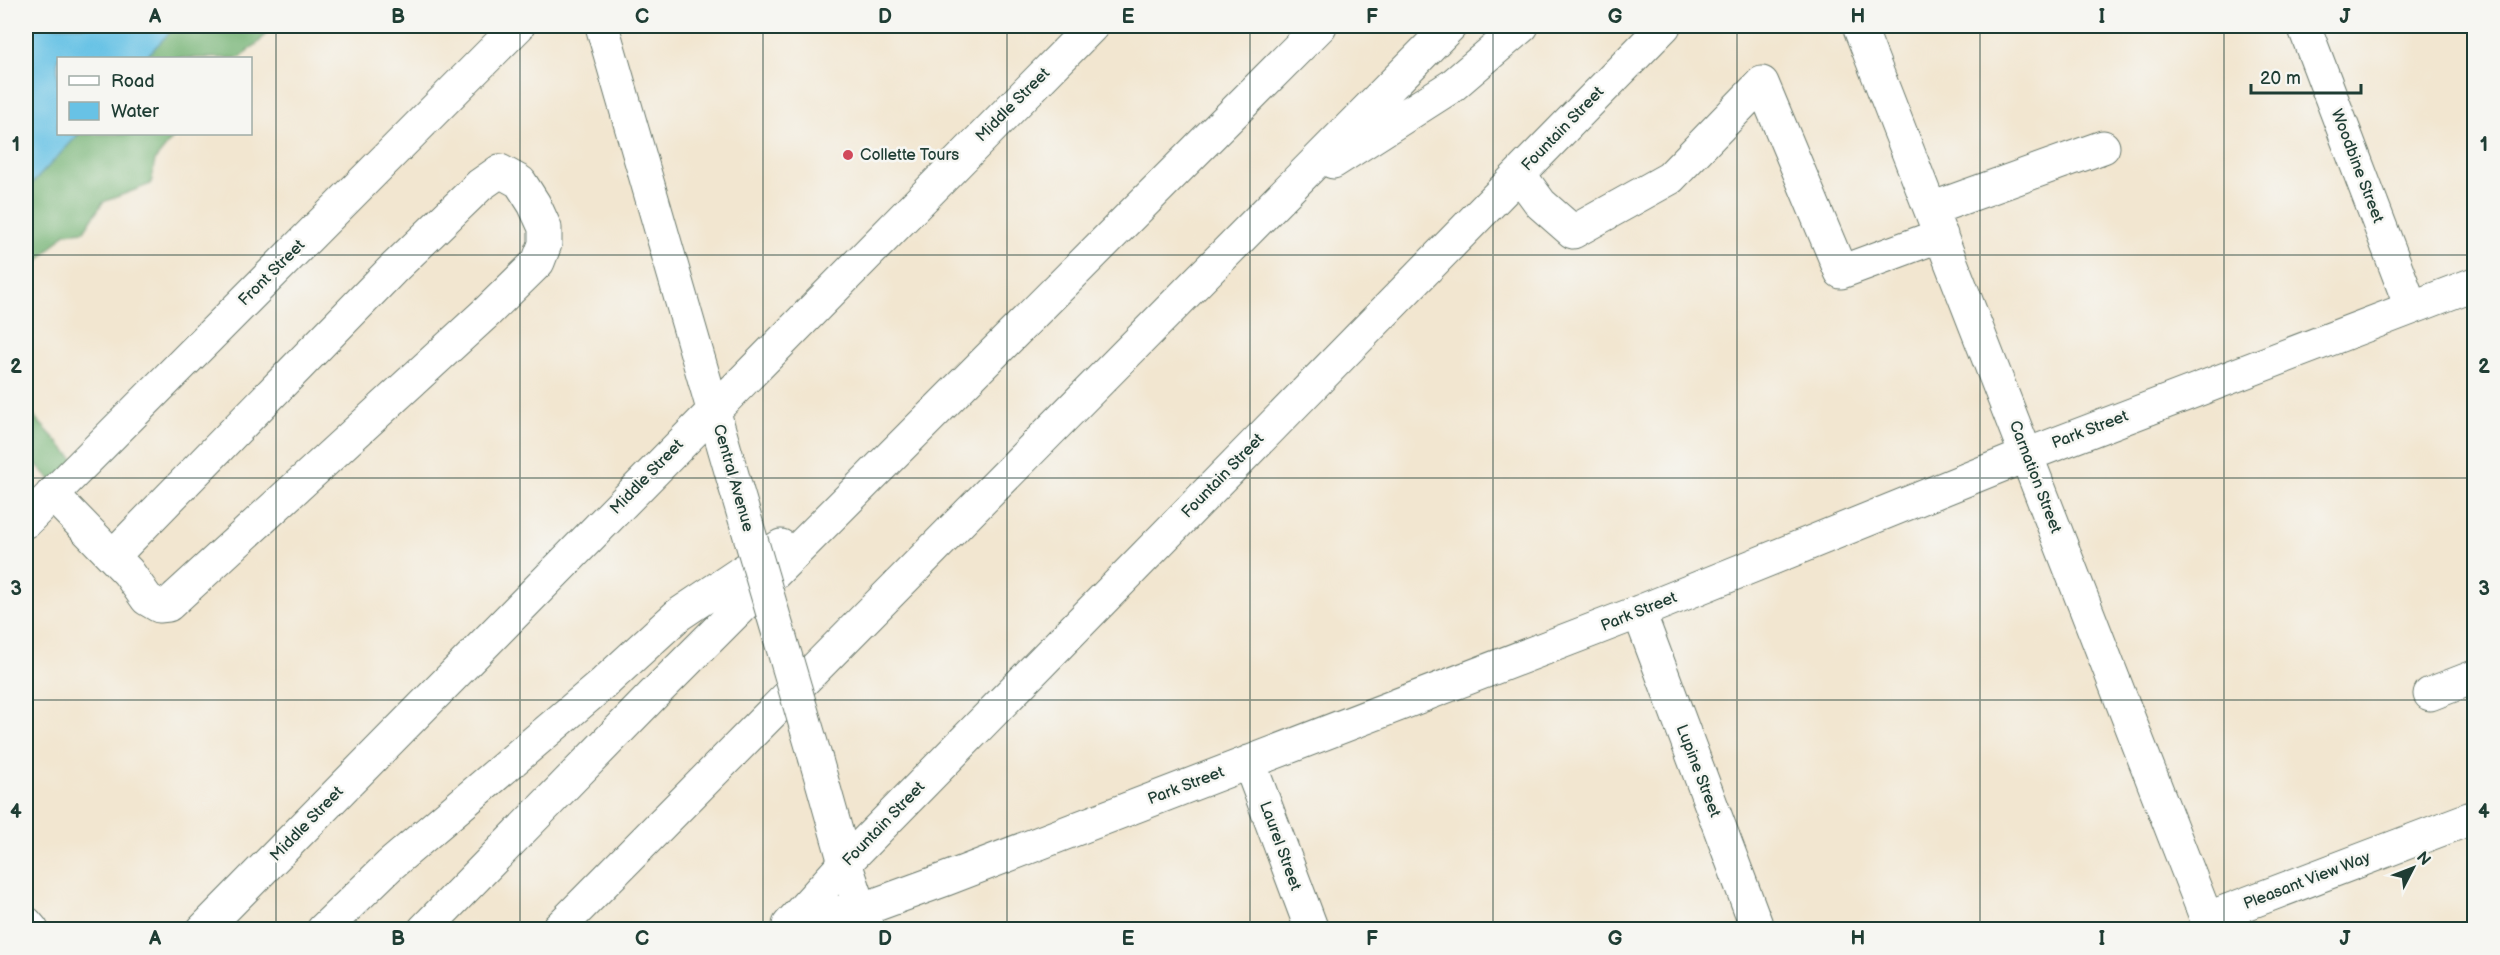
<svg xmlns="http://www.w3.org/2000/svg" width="2500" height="955" font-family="'Balsamiq Sans',sans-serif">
<rect width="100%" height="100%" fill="#f6f6f2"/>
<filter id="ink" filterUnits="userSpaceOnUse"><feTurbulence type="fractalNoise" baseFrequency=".0167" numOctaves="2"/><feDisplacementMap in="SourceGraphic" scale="12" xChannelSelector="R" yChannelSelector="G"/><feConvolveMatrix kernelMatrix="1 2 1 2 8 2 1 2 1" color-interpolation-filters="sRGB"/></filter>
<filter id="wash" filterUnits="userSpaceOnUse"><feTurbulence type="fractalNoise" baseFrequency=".008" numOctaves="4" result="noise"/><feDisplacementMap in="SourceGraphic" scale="24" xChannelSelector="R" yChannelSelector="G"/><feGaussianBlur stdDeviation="1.35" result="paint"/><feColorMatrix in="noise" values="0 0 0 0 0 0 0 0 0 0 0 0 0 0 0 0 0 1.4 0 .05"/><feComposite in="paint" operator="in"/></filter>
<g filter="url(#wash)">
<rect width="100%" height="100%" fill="#f2e6d0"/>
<path fill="#75b374" stroke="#4a7854" stroke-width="1.5" d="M131 26H272L260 41 240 58H100Z
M58 134H176L155 160 151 184 103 202 84 231 65 233 29 271 26 285V145Z
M26 408 81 467 60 489 26 454Z"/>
<path fill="#68c2e5" stroke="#44808c" stroke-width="1.5" d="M26 26H176L145 58H58V134H79L26 190Z"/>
</g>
<g filter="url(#ink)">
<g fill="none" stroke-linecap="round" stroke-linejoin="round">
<defs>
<path id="minor" d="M1859 26 2211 930
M2304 26 2411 307
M1519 174 1541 204 1573 232 1670 178 1762 83 1841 272 1941 235
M1931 209 2103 147
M52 494 128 572 147 599 159 606 168 605 487 312 538 262 545 244V228L534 204 520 182 500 171 480 185 392 270 113 556
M26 521 518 26
M1639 612 1758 930
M2430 694 2474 677
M1249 762 1312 930
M797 917 861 910 946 879 1639 612 2027 455 2474 284
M2206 919 2474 817
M26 923 32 930
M789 925 845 863 1664 26
M203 930 1092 26"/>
<path id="major" d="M602 26 735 485
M816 760 845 863 868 930"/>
<path id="highway" d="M1333 162 1452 86 1522 26
M323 930 390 865 605 682 678 615 781 546
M424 930 654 694 1320 26
M557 930 1450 26"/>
</defs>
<use href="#minor" stroke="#69786b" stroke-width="35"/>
<use href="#major" stroke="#69786b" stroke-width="35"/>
<use href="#highway" stroke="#69786b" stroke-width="35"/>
<use href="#minor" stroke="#fff" stroke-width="33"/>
<use href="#major" stroke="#fff" stroke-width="33"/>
<use href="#highway" stroke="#fff" stroke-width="33"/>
<defs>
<path id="major-bridge" d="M735 485 816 760"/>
</defs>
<use href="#major-bridge" stroke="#69786b" stroke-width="35" stroke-linecap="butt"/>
<use href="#major-bridge" stroke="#fff" stroke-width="33"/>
</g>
</g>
<path fill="none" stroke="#1f3d34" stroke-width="1.5" stroke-opacity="0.55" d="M276 26V930M520 26V930M763 26V930M1007 26V930M1250 26V930M1493 26V930M1737 26V930M1980 26V930M2224 26V930M26 255H2474M26 478H2474M26 700H2474"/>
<circle fill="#d1495b" stroke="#f6f6f2" stroke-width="2" cx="848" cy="155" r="6"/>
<g text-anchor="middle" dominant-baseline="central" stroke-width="5" stroke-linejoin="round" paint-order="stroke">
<g font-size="16" fill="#1f3d34" stroke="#f6f6f2">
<text transform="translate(1013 105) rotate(-45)">Middle Street</text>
<text transform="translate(1563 129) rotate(-46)">Fountain Street</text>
<text transform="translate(2357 166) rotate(69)">Woodbine Street</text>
<text transform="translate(272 273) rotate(-45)">Front Street</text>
<text transform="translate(2090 430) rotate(-21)">Park Street</text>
<text transform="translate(1223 476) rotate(-46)">Fountain Street</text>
<text transform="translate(647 477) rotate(-46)">Middle Street</text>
<text transform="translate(2035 477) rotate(69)">Carnation Street</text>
<text transform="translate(733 478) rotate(74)">Central Avenue</text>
<text transform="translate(1639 612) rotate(-22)">Park Street</text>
<text transform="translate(1698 771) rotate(69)">Lupine Street</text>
<text transform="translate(1186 786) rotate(-21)">Park Street</text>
<text transform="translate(307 824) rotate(-46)">Middle Street</text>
<text transform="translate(884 824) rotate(-46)">Fountain Street</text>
<text transform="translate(1280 846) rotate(70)">Laurel Street</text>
<text transform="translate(2307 881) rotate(-21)">Pleasant View Way</text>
</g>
<g font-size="16" fill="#1f3d34" stroke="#f6f6f2" text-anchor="start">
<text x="860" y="155">Collette Tours</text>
</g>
</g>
<rect width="2500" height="955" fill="none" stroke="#f6f6f2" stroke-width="66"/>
<rect x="57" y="57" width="195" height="78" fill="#f6f6f2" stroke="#a0aca6" stroke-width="1.5"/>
<rect x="69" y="76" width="30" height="9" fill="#ffffff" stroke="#a0aca6" stroke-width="1.5"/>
<text x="111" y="87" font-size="18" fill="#1f3d34">Road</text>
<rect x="69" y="102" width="30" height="18" fill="#68c2e5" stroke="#a0aca6" stroke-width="1.5"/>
<text x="111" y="117" font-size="18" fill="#1f3d34">Water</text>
<g transform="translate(2413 868) rotate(48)" stroke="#f6f6f2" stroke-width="4.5" paint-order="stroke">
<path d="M0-4.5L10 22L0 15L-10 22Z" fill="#1f3d34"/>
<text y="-9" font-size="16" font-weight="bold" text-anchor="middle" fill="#1f3d34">N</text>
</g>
<path d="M2251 84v9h110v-9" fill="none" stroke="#1f3d34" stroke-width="3"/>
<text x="2260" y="84" font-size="18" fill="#1f3d34" stroke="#f6f6f2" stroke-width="4.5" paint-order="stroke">20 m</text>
<rect x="33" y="33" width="2434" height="889" fill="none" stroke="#1f3d34" stroke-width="2"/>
<g font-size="20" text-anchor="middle" font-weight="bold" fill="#1f3d34">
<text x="155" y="23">A</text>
<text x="398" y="23">B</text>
<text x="642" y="23">C</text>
<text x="885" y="23">D</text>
<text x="1128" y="23">E</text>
<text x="1372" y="23">F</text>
<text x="1615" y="23">G</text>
<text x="1858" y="23">H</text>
<text x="2102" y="23">I</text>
<text x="2345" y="23">J</text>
<text x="16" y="151">1</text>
<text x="2484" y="151">1</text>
<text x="16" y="373">2</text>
<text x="2484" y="373">2</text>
<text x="16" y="595">3</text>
<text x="2484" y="595">3</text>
<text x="16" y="818">4</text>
<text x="2484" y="818">4</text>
<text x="155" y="945">A</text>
<text x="398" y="945">B</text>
<text x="642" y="945">C</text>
<text x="885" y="945">D</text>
<text x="1128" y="945">E</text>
<text x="1372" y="945">F</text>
<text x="1615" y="945">G</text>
<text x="1858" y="945">H</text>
<text x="2102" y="945">I</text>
<text x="2345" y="945">J</text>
</g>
</svg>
